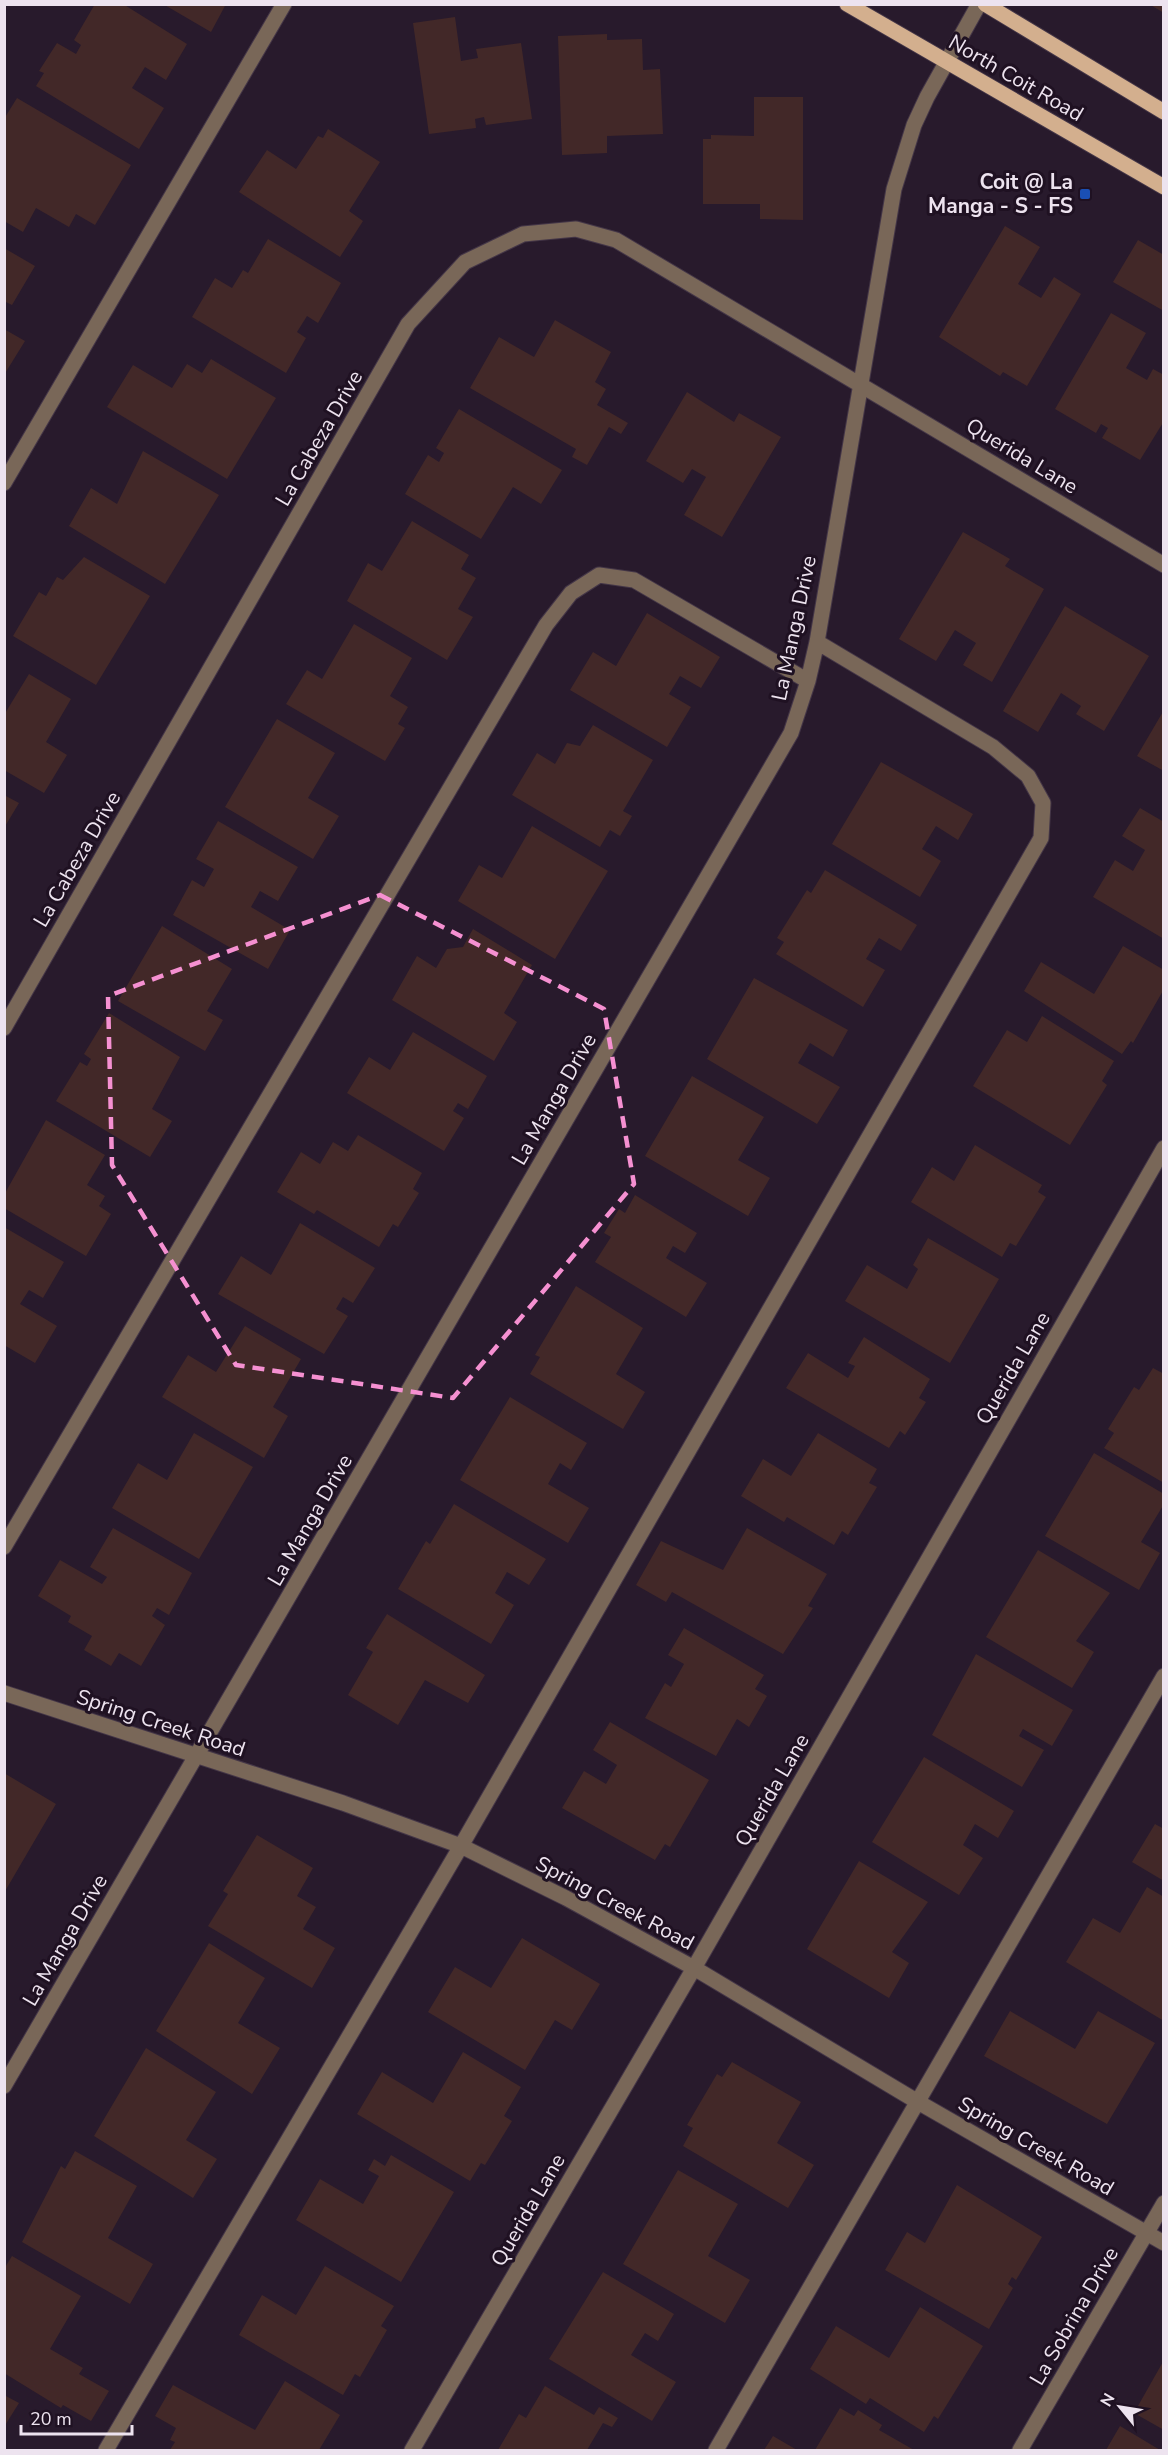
<svg xmlns="http://www.w3.org/2000/svg" width="1168" height="2455" font-family="'Nunito Sans',sans-serif">
<rect width="100%" height="100%" fill="#281a2c"/>
<path fill="#422828" d="M95 4H123L187 44 166 80 145 67 132 88 164 108 139 149 36 86 44 73 39 71 57 43 76 54 81 45 74 40Z
M163 4H226L211 32Z
M1149 4H1164V13Z
M455 17 461 61 478 58 476 49 521 43 532 119 486 125 484 117 475 119 476 128 429 134 413 23Z
M607 34V40L642 39 643 70 660 69 663 134 607 136V153L562 155 558 36Z
M754 97H803V220L760 219V204H703V139H711V135L754 136Z
M17 98 131 165 95 225 76 214 69 227 36 208 23 232 4 221V119Z
M328 129 380 162 349 211 363 221 340 257 239 192 267 150 296 169 318 136 323 138Z
M1005 226 1040 247 1018 284 1041 298 1054 277 1081 294 1027 386 1003 372 1000 376 939 337Z
M268 239 341 283 318 323 307 316 297 332 306 338 286 373 192 317 215 278 232 288 243 270 248 273Z
M1138 240 1164 255V311L1113 282Z
M4 248 35 266 12 305 4 301Z
M1111 313 1146 333 1126 368 1147 380 1153 369 1164 375V421L1140 460 1102 438 1108 428 1101 424 1096 433 1055 409Z
M555 320 611 352 595 382 606 389 597 405 628 423 621 434 609 427 587 465 572 457 576 449 470 388 499 337 534 357Z
M4 329 25 341 4 375Z
M211 359 276 398 227 479 107 407 133 365 172 388 187 364 202 373Z
M687 392 734 422 739 413 781 437 722 537 684 515 706 477 692 469 683 483 646 461Z
M459 409 562 470 541 504 513 487 481 539 405 494 428 455 439 462 444 453 436 448Z
M143 451 219 495 165 584 69 526 91 488 117 504Z
M412 521 469 555 461 569 476 578 458 609 473 617 447 660 347 601 368 563 382 571Z
M963 532 1010 559 1005 566 1044 589 992 682 963 665 976 643 955 630 936 661 899 639Z
M84 557 150 596 96 685 13 636 39 592 46 596 57 577 63 580Z
M1065 606 1149 656 1104 731 1076 714 1081 706 1061 693 1038 732 1003 711Z
M647 613 720 657 701 688 680 676 669 694 691 707 667 747 570 690 593 652 616 666Z
M354 624 412 658 390 696 408 707 398 724 405 728 385 761 286 704 307 670 322 679Z
M29 674 71 699 46 742 67 755 44 793 4 770V715Z
M1164 710V771L1137 756Z
M277 719 335 753 308 798 339 816 313 859 225 807Z
M593 725 653 760 623 811 632 816 620 836 610 830 600 847 512 795 537 753 555 764 567 743 580 746Z
M881 762 973 814 958 840 936 826 922 849 941 861 920 897 832 844Z
M4 795 19 803 4 828Z
M1140 808 1164 822V939L1093 897 1115 860 1133 871 1145 850 1122 836Z
M218 821 298 867 278 901 260 891 251 907 290 930 268 969 173 915 192 880 204 887 214 869 196 859Z
M532 826 608 871 555 959 458 901 479 865 502 878Z
M825 870 917 925 901 951 879 938 866 959 885 970 863 1007 776 954 784 942 777 938 807 890 811 893Z
M162 926 232 969 207 1011 223 1020 205 1051 118 1001Z
M473 929 532 965 504 1013 517 1022 494 1061 392 1000 417 956 436 968 447 949 463 947Z
M1123 946 1164 970V989L1133 1043 1131 1041 1122 1054 1024 991 1041 962 1094 994Z
M754 978 848 1030 833 1057 810 1043 798 1063 840 1087 817 1124 707 1059Z
M109 1013 180 1057 152 1109 172 1121 150 1157 56 1101 80 1062 87 1066 91 1059 84 1054Z
M1042 1016 1114 1061 1102 1081 1107 1085 1070 1145 973 1086 1007 1030 1027 1042Z
M413 1032 487 1076 468 1109 458 1103 453 1111 464 1118 444 1151 347 1093 369 1057 390 1070Z
M692 1076 764 1117 738 1160 770 1178 748 1216 645 1156Z
M46 1120 105 1155 87 1185 105 1196 99 1206 111 1214 86 1256 4 1208V1195Z
M358 1135 422 1173 413 1189 419 1193 398 1227 393 1224 379 1247 317 1210 314 1214 277 1192 301 1152 320 1164 333 1142 348 1151Z
M975 1145 1042 1185 1038 1192 1046 1197 1016 1246 1010 1243 1002 1257 911 1202 932 1167 954 1181Z
M635 1195 697 1233 685 1253 673 1246 666 1258 707 1283 686 1317 595 1262 611 1237 604 1233 619 1209 625 1213Z
M300 1223 375 1268 353 1303 343 1297 336 1309 348 1316 324 1354 218 1294 241 1256 271 1275Z
M4 1227 64 1262 43 1298 29 1290 20 1304 57 1326 35 1363 4 1345Z
M928 1238 999 1279 950 1363 845 1301 867 1265 907 1289 918 1269 913 1265Z
M576 1286 643 1328 616 1374 645 1392 623 1429 530 1374 540 1357 535 1355Z
M245 1326 301 1359 273 1407 288 1416 264 1458 162 1397 188 1355 216 1372Z
M864 1337 930 1379 919 1398 926 1402 905 1435 900 1431 889 1448 786 1388 808 1353 848 1378 855 1366 848 1363Z
M1153 1368 1164 1374V1483L1104 1448 1114 1433 1108 1429 1134 1387 1139 1390Z
M510 1397 587 1443 571 1470 560 1463 548 1484 589 1508 568 1543 460 1480Z
M194 1433 253 1467 199 1559 112 1508 138 1463 167 1480Z
M818 1433 877 1469 869 1483 877 1487 848 1535 842 1531 834 1545 787 1517 784 1522 741 1496 763 1459 791 1476Z
M1094 1453 1164 1494V1504L1141 1542 1160 1553 1139 1590 1045 1536Z
M454 1504 546 1559 529 1585 507 1572 495 1593 514 1605 491 1644 398 1589 426 1541 430 1544Z
M113 1528 192 1573 169 1615 157 1608 152 1616 165 1625 141 1666 119 1653 111 1666 84 1650 92 1636 68 1622 71 1616 38 1596 60 1560 102 1584 107 1577 90 1567Z
M747 1528 827 1574 808 1606 813 1608 783 1654 672 1592 666 1602 636 1585 661 1541 723 1570Z
M1038 1550 1110 1593 1076 1641 1094 1652 1072 1688 986 1637Z
M387 1614 485 1675 468 1703 425 1680 398 1725 348 1695 373 1652 366 1648Z
M684 1628 764 1675 755 1689 767 1696 749 1727 737 1719 716 1756 645 1718 665 1683 671 1687 684 1664 668 1655Z
M976 1654 1073 1710 1052 1746 1023 1729 1019 1736 1044 1750 1022 1787 932 1735Z
M610 1722 709 1780 670 1847 665 1844 655 1860 562 1808 584 1771 606 1784 617 1765 593 1750Z
M924 1757 1014 1811 998 1838 975 1824 963 1845 983 1858 959 1895 872 1842Z
M4 1773 56 1804 4 1893Z
M1155 1824 1164 1829V1881L1132 1862Z
M257 1835 313 1868 297 1896 316 1907 303 1929 335 1948 312 1988 208 1926 228 1894 223 1891Z
M859 1861 928 1902 892 1952 909 1963 889 1998 807 1949Z
M1147 1887 1164 1897V2021L1066 1962 1093 1918 1120 1933Z
M522 1938 600 1984 572 2030 555 2020 525 2070 428 2012 455 1967 491 1988Z
M209 1943 265 1978 238 2023 280 2048 252 2094 156 2031Z
M1010 2011 1075 2049 1098 2011 1155 2043 1107 2124 984 2056Z
M146 2048 216 2092 186 2140 217 2159 193 2198 94 2136Z
M463 2052 521 2087 504 2116 512 2121 485 2165 481 2163 470 2181 357 2114 382 2072 433 2103Z
M732 2062 801 2102 777 2143 814 2165 788 2208 683 2146 693 2128 687 2125 717 2074 722 2077Z
M75 2151 137 2186 108 2238 153 2264 130 2304 22 2242 61 2166 65 2169Z
M391 2155 454 2192 401 2282 296 2220 320 2179 363 2204 379 2176 368 2170 374 2159 385 2166Z
M678 2170 738 2204 708 2256 750 2280 725 2323 623 2264Z
M957 2185 1042 2237 1016 2280 1012 2277 1008 2284 1013 2288 989 2329 885 2270 907 2232 925 2243Z
M12 2256 81 2296 50 2349 83 2368 79 2374 109 2391 91 2421 63 2405 61 2408 4 2373V2269Z
M325 2266 394 2306 381 2326 387 2330 360 2377 355 2374 343 2395 239 2335 262 2295 296 2315Z
M603 2272 674 2314 658 2341 645 2333 631 2355 676 2382 652 2421 549 2359Z
M920 2307 983 2346 938 2419 934 2416 924 2432 870 2398 866 2404 810 2369 836 2326 889 2358Z
M1164 2360V2430L1134 2413Z
M285 2381 340 2415 319 2450H170L175 2442 170 2440 176 2428 155 2416 173 2385 255 2430Z
M545 2386 594 2415 599 2407 618 2418 612 2427 603 2423 587 2450H498L519 2414 526 2418Z
M4 2395 19 2403 4 2427Z
M840 2408 854 2416 858 2410 882 2425 879 2430 914 2450H815Z
M1120 2426 1160 2450H1106Z
M773 2436 797 2450H764Z"/>
<g fill="none" stroke-linecap="round" stroke-linejoin="round">
<defs>
<path id="minor" d="M4 483 284 4
M4 1028 408 324 465 262 523 234 576 229 616 240 1164 565
M4 1547 546 625 571 593 599 575 634 580 808 681
M4 1693 343 1803 461 1846 566 1898 694 1968 918 2102 1164 2243
M4 2086 791 733 808 681 817 642 894 189 914 125 927 97 979 4
M106 2450 461 1846 1041 838 1043 803 1028 776 993 747 817 642
M412 2450 694 1968 1164 1148
M716 2450 1164 1676
M1020 2450 1164 2203"/>
<path id="major" d="M847 4 1164 187
M985 4 1164 112"/>
</defs>
<use href="#minor" stroke="#443647" stroke-width="17"/>
<use href="#major" stroke="#443647" stroke-width="17"/>
<use href="#minor" stroke="#796758" stroke-width="15"/>
<use href="#major" stroke="#d3af8e" stroke-width="15"/>
</g>
<path fill="none" stroke="#f590d1" stroke-width="4.5" stroke-dasharray="12 8" stroke-linejoin="round" d="M380 895 604 1009 634 1184 453 1398 236 1365 112 1165 108 996Z"/>
<rect fill="#1a4fb4" stroke="#1f1122" stroke-width="2" x="1079" y="188" width="12" height="12" rx="3"/>
<g text-anchor="middle" dominant-baseline="central" stroke-width="6" stroke-linejoin="round" paint-order="stroke">
<g font-size="21" fill="#ede3ef" stroke="#1f1122">
<text transform="translate(1016 78) rotate(30)">North Coit Road</text>
<text transform="translate(319 438) rotate(-60)">La Cabeza Drive</text>
<text transform="translate(1022 456) rotate(31)">Querida Lane</text>
<text transform="translate(794 628) rotate(-78)">La Manga Drive</text>
<text transform="translate(77 859) rotate(-60)">La Cabeza Drive</text>
<text transform="translate(554 1099) rotate(-60)">La Manga Drive</text>
<text transform="translate(1013 1368) rotate(-60)">Querida Lane</text>
<text transform="translate(310 1520) rotate(-60)">La Manga Drive</text>
<text transform="translate(161 1723) rotate(18)">Spring Creek Road</text>
<text transform="translate(772 1790) rotate(-60)">Querida Lane</text>
<text transform="translate(615 1903) rotate(28)">Spring Creek Road</text>
<text transform="translate(65 1940) rotate(-60)">La Manga Drive</text>
<text transform="translate(1036 2146) rotate(30)">Spring Creek Road</text>
<text transform="translate(528 2210) rotate(-60)">Querida Lane</text>
<text transform="translate(1074 2316) rotate(-60)">La Sobrina Drive</text>
</g>
<g font-size="21" font-weight="bold" fill="#ede3ef" stroke="#1f1122" text-anchor="end">
<text x="1073" y="182">Coit @ La<tspan x="1073" dy="24">Manga - S - FS</tspan></text>
</g>
</g>
<rect width="1168" height="2455" fill="none" stroke="#ede3ef" stroke-width="12"/>
<g transform="translate(1120 2407) rotate(300)" stroke="#1f1122" stroke-width="4.5" paint-order="stroke">
<path d="M0-4.5L10 22L0 15L-10 22Z" fill="#ede3ef"/>
<text y="-9" font-size="16" font-weight="bold" text-anchor="middle" fill="#ede3ef">N</text>
</g>
<path d="M21 2425v9h111v-9" fill="none" stroke="#ede3ef" stroke-width="3"/>
<text x="30" y="2425" font-size="18" fill="#ede3ef" stroke="#1f1122" stroke-width="4.5" paint-order="stroke">20 m</text>
</svg>
